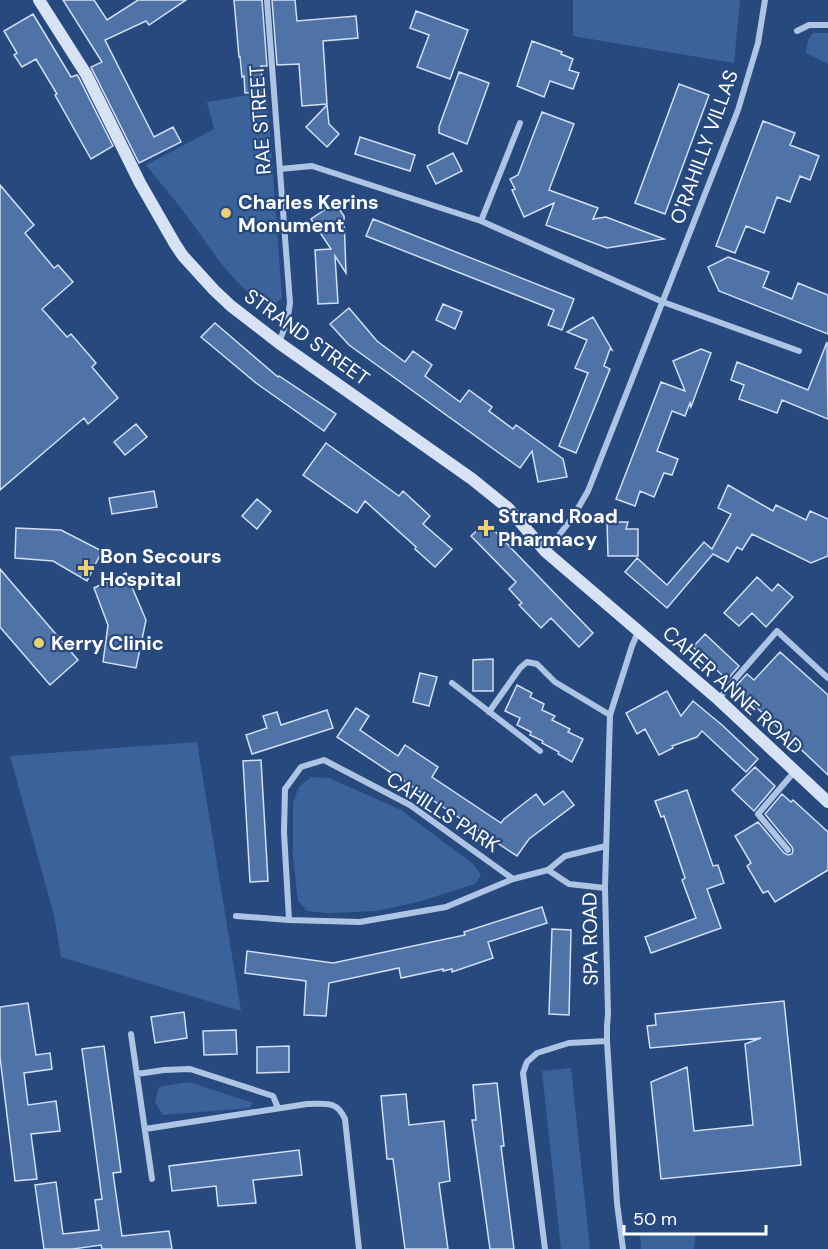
<svg xmlns="http://www.w3.org/2000/svg" width="828" height="1249" font-family="'DM Sans',sans-serif">
<rect width="100%" height="100%" fill="#27497e"/>
<path fill="#3c629c" d="M573 0H740L734 63 573 36Z
M813 33H828V64L806 53 808 40Z
M267 92 282 298 270 307C234 288 215 254 192 223 178 203 161 184 146 165L214 129 207 102Z
M197 742 241 1011 61 957 54 915 10 756Z
M311 777 329 778 401 810 473 864 481 875 475 884 421 901 377 911 328 913 307 911 298 901 293 856V803L299 787Z
M571 1068 590 1249H561L542 1071Z
M189 1082 253 1103 249 1108 163 1115 155 1102 159 1087Z
M696 1233 694 1249H641L640 1234Z"/>
<path fill="#5073a7" stroke="#d1dff4" stroke-width="1.5" d="M63 0H94L107 20 138 0H186L149 25 146 21 105 40 154 137 173 127 181 142 139 163 91 67 102 62Z
M234 0H262L267 66H261L263 92 245 93 244 76 242 77 240 57H239Z
M272 0H295L297 21 356 16 358 38 323 41 327 104 302 106 299 64 277 65Z
M416 11 468 30 450 79 417 67 429 35 410 28Z
M33 14 71 77 77 75 79 78 113 146 91 159 55 95 57 94 36 59 22 67 14 55 17 53 4 31Z
M532 41 562 52 561 54 573 59 569 70 579 73 573 89 550 81 544 97 517 86Z
M459 72 489 83 467 144 439 133V127Z
M679 84 709 95 665 214 635 203Z
M327 105 329 124 339 134 327 147 306 127Z
M542 112 574 124 549 190 598 208 593 219 606 217 664 239 607 248 546 225 554 203 524 217 512 190 515 189 510 179 518 175Z
M763 121 795 133 790 145 819 156 810 180 800 176 790 202 777 197 764 233 746 226 735 253 716 246Z
M360 137 415 155 410 171 355 154Z
M453 153 462 171 436 184 427 166Z
M0 185 34 225 25 233 54 268 58 265 73 282 42 309 67 337 71 334 96 363 92 367 118 398 88 424 84 418 0 490Z
M335 203 344 216 346 273 335 256 338 303 318 304 315 250 331 249 311 219Z
M373 219 574 299 562 330 548 325 554 310 366 236Z
M728 257 769 272 763 287 792 299 798 283 828 295V334L719 291 708 267Z
M443 304 462 312 455 329 436 320Z
M349 308 377 341 405 362 413 351 432 365 425 376 460 402 469 390 492 407 489 411 513 429 516 425 563 459 567 477 538 482 532 451 520 468 349 345 330 324Z
M593 317 612 350 610 349 604 366 610 369 576 453 559 446 588 373 575 368 587 340 567 332Z
M215 323 278 377 279 376 336 414 324 431 256 383 201 337Z
M827 342 828 419 782 400 777 413 739 399 744 385 731 380 737 362 808 390Z
M701 349 711 353 691 407 690 403 685 416 672 411 657 451 678 459 672 475 664 473 654 497 640 491 635 506 616 499 661 382 685 391 673 361Z
M136 424 147 437 125 455 114 442Z
M326 443 399 496 403 491 430 516 423 524 452 549 435 567 415 549 416 547 365 501 357 513 303 475Z
M728 485 773 511 776 505 806 520 810 511 828 519V556L811 563 752 534 742 550 737 547 728 562 713 554 667 608 625 572 637 558 667 585 704 542 712 549 731 514 718 508Z
M154 491 157 507 112 514 109 498Z
M257 499 271 511 257 529 242 516Z
M486 522 593 633 579 647 551 618 541 628 519 605 522 603 509 589 516 582 471 536Z
M607 522H628L626 529H638V556H608Z
M16 528 61 530 102 551 87 581 53 561 15 558Z
M0 569 78 660 50 685 0 627Z
M126 573 146 620 136 668 103 662 108 625 94 588Z
M757 577 772 591 778 584 793 597 766 627 752 613 739 626 724 613Z
M705 634 739 666 727 680 693 647Z
M780 652 828 695V775L735 687 747 674 754 680Z
M493 659V691H473V660Z
M420 673 437 677 429 706 413 702Z
M517 685 532 693 530 697 544 704 542 710 555 716 552 720 570 729 568 732 583 739 572 762 558 754 559 752 542 743 543 741 530 735 531 732 517 725 520 718 505 711Z
M667 691 681 716 693 701 722 725 758 759 746 772 702 731 697 737 672 746 673 748 659 755 645 729 637 734 626 713Z
M356 708 369 716 360 730 398 756 405 745 438 767 432 777 501 823 504 819 536 794 544 805 563 791 574 805 529 839 517 856 337 737Z
M327 710 333 728 252 754 246 735 267 728 263 716 277 712 281 725Z
M261 760 268 881 250 882 243 761Z
M755 767 775 786 754 811 732 790Z
M687 790 713 866 718 865 724 883 707 889 721 928 651 953 645 937 696 918 682 880 685 878 664 816 661 817 655 801Z
M782 794 791 802 793 800 828 832V870L775 902 768 891 763 893 747 866 751 863 735 836 758 822 784 853 788 855 792 854 793 850 792 847 765 814Z
M542 907 547 923 488 942 493 958 452 972V969L443 971V969L401 978 399 968 329 983 326 1016 304 1015 306 981 245 973 247 951 333 963 465 935 464 932Z
M552 929 571 930 569 1015 549 1014Z
M784 1001 801 1165 661 1179 651 1082 687 1067 694 1131 753 1125 745 1044 761 1038 650 1048 647 1026 656 1025 655 1014Z
M28 1003 36 1055 50 1053 52 1069 24 1073 28 1105 56 1101 60 1131 31 1134 37 1179 15 1181 0 1057V1007Z
M184 1012 187 1038 155 1043 151 1017Z
M236 1030 237 1054 204 1055 203 1031Z
M104 1046 121 1172 113 1173 122 1236 169 1231 172 1249H102L101 1245 73 1249H44L35 1185 56 1182 63 1234 99 1230 95 1200 102 1199 82 1049Z
M289 1046V1072L257 1073V1047Z
M497 1083 504 1146H501L514 1249H490L472 1120H476L473 1085Z
M406 1094 409 1125 444 1121 450 1181 439 1183 448 1249H405L393 1159H387L381 1096Z
M299 1150 302 1175 253 1180 256 1203 218 1206 216 1186 172 1191 169 1166Z"/>
<g fill="none" stroke-linecap="round" stroke-linejoin="round">
<path stroke="#aec4e5" stroke-width="6" d="M267 0 290 303 287 322 279 342
M797 31 809 25H828
M280 169 312 166 481 221 663 302 799 351
M481 221 520 123
M546 552 573 517 588 491 738 110 758 43 765 0
M452 683 540 751
M719 699 729 686 777 631 828 678
M489 712 520 668 527 662 537 664 555 682 610 715
M788 850 758 814 795 771
M548 870 569 884 605 888
M236 916 289 920 360 922 446 907 513 879
M289 920 284 832 285 789 301 767 324 760 410 805 513 879 548 870 565 856 606 846
M131 1034 152 1179
M137 1074 164 1070 190 1069 273 1096 278 1108
M145 1129 307 1104C325 1104 337 1100 345 1119L359 1249
M545 1249 523 1073 527 1062 537 1053 569 1043 607 1041
M623 1249 617 1203 607 1041V1027L608 1014 605 888 610 715 632 646 638 632"/>
<path stroke="#d7e3f5" stroke-width="12" d="M39 0 86 74 140 183 175 244 183 256 214 290 231 306 279 343 472 479 508 508 546 552 719 700 828 802"/>
</g>
<g fill="#edcf74" stroke="#27497e" stroke-width="2">
<circle cx="226" cy="213" r="6"/>
<path d="M483 519h6v6h6v6h-6v6h-6v-6h-6v-6h6z"/>
<path d="M83 559h6v6h6v6h-6v6h-6v-6h-6v-6h6z"/>
<circle cx="39" cy="643" r="6"/>
</g>
<g text-anchor="middle" dominant-baseline="central" stroke-width="4.5" stroke-linejoin="round" paint-order="stroke">
<g font-size="20" fill="#fff" stroke="#27497e">
<text transform="translate(260 120) rotate(-94)">RAE STREET</text>
<text transform="translate(704 147) rotate(-70)">O'RAHILLY VILLAS</text>
<text transform="translate(307 337) rotate(36)">STRAND STREET</text>
<text transform="translate(733 690) rotate(42)">CAHER ANNE ROAD</text>
<text transform="translate(443 812) rotate(33)">CAHILLS PARK</text>
<text transform="translate(590 939) rotate(-91)">SPA ROAD</text>
</g>
<g font-size="20" font-weight="bold" fill="#fff" stroke="#27497e" text-anchor="start">
<text x="238" y="202">Charles Kerins<tspan x="238" dy="23">Monument</tspan></text>
<text x="498" y="516">Strand Road<tspan x="498" dy="23">Pharmacy</tspan></text>
<text x="100" y="556">Bon Secours<tspan x="100" dy="23">Hospital</tspan></text>
<text x="51" y="643">Kerry Clinic</text>
</g>
</g>
<path d="M624 1225v9h142v-9" fill="none" stroke="#ffffff" stroke-width="3"/>
<text x="633" y="1225" font-size="18" fill="#ffffff" stroke="#27497e" stroke-width="4.5" paint-order="stroke">50 m</text>
</svg>
